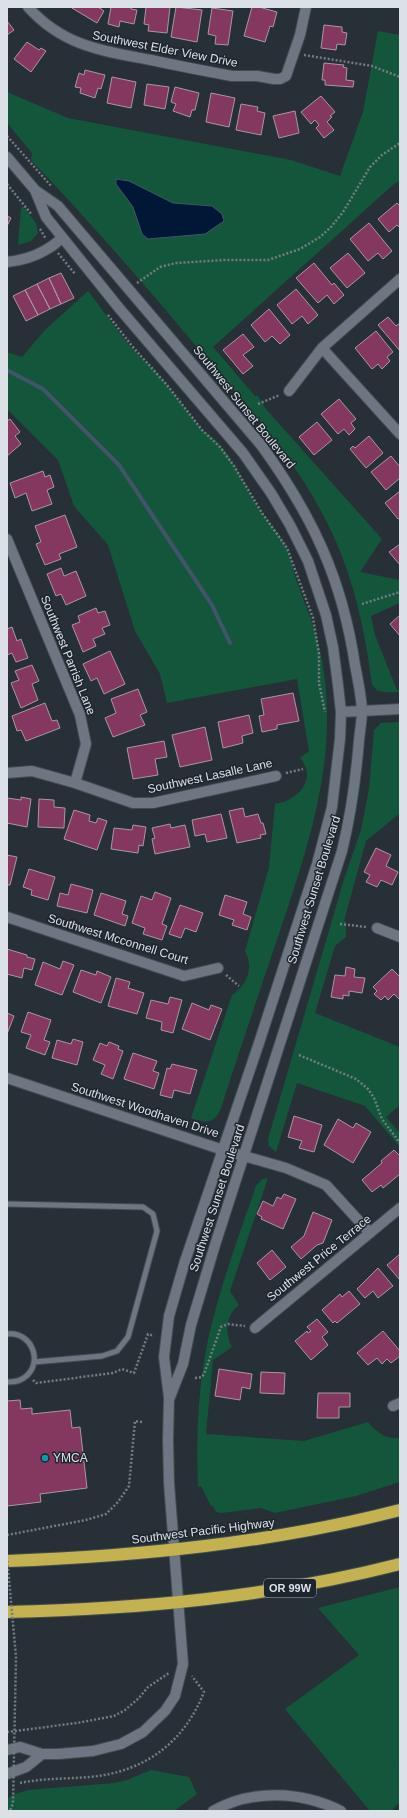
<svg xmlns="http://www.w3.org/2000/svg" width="407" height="1818" font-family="Arial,sans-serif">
<rect width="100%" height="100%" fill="#272f37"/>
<path fill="#13563c" d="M378 31 400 35V181L394 184 213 347 255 396H258L266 409 382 539 360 572 400 580V603L371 616 375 635 397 690H400V692C389 692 377 695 372 684 369 671 369 658 366 646 360 611 351 577 337 544 304 468 254 414 201 352 146 286 90 222 31 160L32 153 7 123V92L68 118 291 160 340 176 363 112Z
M23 206 36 223 38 233 31 241 18 245 21 208Z
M88 291 128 344 159 375 202 430C231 447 242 483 259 509 267 521 279 532 285 545 292 558 293 573 299 587 305 605 313 622 318 642 343 744 312 835 280 931 260 990 240 1049 221 1108 214 1125 206 1123 191 1118L232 995C247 985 254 968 245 951L269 867 275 804C298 801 318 779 300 758L309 751 297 679 167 703 160 674 135 631 108 545 74 506 58 460 7 409V352L22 357 45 330Z
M400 722V815L399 814 366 841 344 921H346V937L335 946 315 1013 400 1047V1105L386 1117 400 1133V1147L365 1106 297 1083 276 1152 269 1146 268 1139 344 879 361 830 369 789 374 730 381 723Z
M268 1178 230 1291 239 1305C226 1315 224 1332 232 1347L213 1360 206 1434 304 1441 368 1422C376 1432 387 1440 400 1438V1482L356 1496 275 1513 261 1508 221 1513 216 1512 213 1506H211L201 1486 198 1487C196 1436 198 1385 209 1335 221 1284 239 1235 256 1186L262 1179Z
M400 1587V1762L398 1763 400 1765V1802L391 1811H370L285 1709 359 1655 318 1608Z
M151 1770 189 1777 197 1794 174 1811H7V1799L12 1795 28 1790 114 1783 127 1780Z"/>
<path fill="#001735" stroke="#42546a" d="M116 179 129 181 173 203 212 206 222 214 224 221 205 234 148 239 142 234 133 207 116 184Z"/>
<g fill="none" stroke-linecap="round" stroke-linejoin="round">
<path stroke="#42546a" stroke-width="4" d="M7 370 43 389 119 465 212 605 230 643"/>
</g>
<path fill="#85385f" stroke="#a7999e" d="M73 7H98L104 11 97 23 72 8Z
M111 7H131V9L137 10 134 24 120 21 119 27 108 24Z
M146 7H170L167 33 148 31 149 25 144 24Z
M176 7 202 10 197 42 171 37Z
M252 7H259L277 12 273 27 270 26 265 42 244 36Z
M212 8 233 11 228 45 215 44 216 36 208 34Z
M7 21 14 30 7 35Z
M324 25 342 27V32L347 33 345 45 337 44 336 50 321 48Z
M27 42 39 50 41 48 46 51 31 72 14 59Z
M324 63 344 65 343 67 347 68 346 80 354 81 353 87 325 85V80H322Z
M85 70 105 75 101 89 98 88 95 98 80 93 81 88 75 87 79 73 84 75Z
M112 77 136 82 131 108 107 103Z
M147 84 169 87 165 109 144 105Z
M175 87 199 93 195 110H192L190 117 173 111 176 104 171 102Z
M211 93 235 98 229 127 206 122Z
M321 96 335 112 330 116 332 117 327 122 334 130 324 138 316 128 319 125 315 120 311 124 301 112Z
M241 104 258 107 257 111 265 113 261 135 236 130Z
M295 111 299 133 279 138 273 116Z
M397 203 400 206V228L397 225 389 232 378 219Z
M7 216 11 218 7 226Z
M369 223 392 251 383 259 378 253 368 261 350 239Z
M348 253 365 273 347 288 330 268Z
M314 263 332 285 334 283 344 295 334 304 327 295 318 303 296 278Z
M61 273 74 298 61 304 49 278Z
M49 278 61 304 50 309 37 284Z
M37 284 50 309 38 315 25 290Z
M296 289 318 315 308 324 302 316 292 324 277 305Z
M25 290 38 315 26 321 13 296Z
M269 309 290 335 280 344 272 336 265 342 251 325Z
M388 317 396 326 400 323V351L378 325Z
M376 331 393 352 387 357 390 361 382 369 378 364 372 369 355 348Z
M243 334 254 347 243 355 253 366 243 374 223 350Z
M339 399 356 419 351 423 355 429 349 435 344 429 338 434 321 414Z
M10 419 20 432 15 436 21 444 7 456V421Z
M317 422 332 440 314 455 299 437Z
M369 436 383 453 366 468 350 449 353 446 355 448Z
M391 456 400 467V478L386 490 371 472Z
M43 471 45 477 50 475 54 487 47 490 52 504 32 511 26 493 15 498 10 483Z
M400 491V518L398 519 385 503Z
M65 515 77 547 59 554 61 559 45 565 36 544 41 542 35 526Z
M400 544V565L389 552Z
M61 568 64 576 76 571 86 596 66 605 61 594 56 596 47 574Z
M96 608 98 613 105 611 110 625 102 628 105 634 93 639 96 646 83 652 72 625 80 622 78 616Z
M400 615V636L390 624Z
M12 627 17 641 21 639 28 658 16 662 12 653 7 655V629Z
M110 651 125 684 104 694 97 678 91 681 83 664Z
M32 665 39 681 32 684 38 700 21 708 11 683 19 680 15 671Z
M138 689 147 712 140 715 145 725 113 737 105 718 116 713 111 699Z
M293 693 299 721 277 725V729L262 732 259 716 264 715 261 699Z
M45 703 52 721 57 720 60 728 26 741 21 730 17 731 12 716Z
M249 715 253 733 242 736 243 743 223 748 218 722Z
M205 727 212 760 180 767 172 735Z
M164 741 167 757 155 759 158 775 133 779 127 748Z
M21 797 31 799 27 827 7 823V798L21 800Z
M39 799 54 800V807L65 808 64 828 38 827Z
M243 808 245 817 258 814 261 823H263L266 834 260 835 261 838 237 843 229 811Z
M74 810 90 815 89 821 96 823 98 818 107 821 97 850 64 839Z
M221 814 227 838 207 842 205 834 195 836 192 820Z
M170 824 171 828 185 825 190 847 155 854 152 839 155 838 152 828Z
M133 825 146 827 143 846 139 845 138 853 111 849 114 828 132 830Z
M376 848 391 855 386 866 398 872 392 885 381 880 377 887 366 882 370 875 364 872Z
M7 855 17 857 10 885H7Z
M29 869 55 877 48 900 31 895 32 890 23 887Z
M71 884 93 890 87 913 57 906 60 893 68 895Z
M155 892 171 898 162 924 167 926 162 940 143 934 145 928 132 923 141 896 152 900Z
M101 893 126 901 122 914 128 916 125 926 94 915Z
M225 895 247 902 243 914 251 917 247 930 232 925 234 920 219 915Z
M180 905 203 913 196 932 185 928 181 938 169 934Z
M7 949 27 955V957L35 959 32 970 24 968 22 978 7 974Z
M63 961 74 965 62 995 35 985 43 962 60 969Z
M346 967 355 969 354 977 365 978 362 993 349 991V996L343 995V999L331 997 335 975 345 976Z
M392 969 400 977V1000L394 994 388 1000 385 996 381 1000 374 994 377 991 373 987Z
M81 970 96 975 97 971 111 977 101 1003 73 992Z
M116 978 130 982 128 988 144 993 137 1014 108 1006Z
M170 997 182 1000 173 1033 161 1030 162 1022 146 1018 151 1000 168 1004Z
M192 1003 209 1010 211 1005 222 1009 210 1040 182 1029Z
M28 1012 51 1020 44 1040 50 1042 45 1055 26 1048 31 1035 21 1032Z
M7 1013 14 1016 7 1034Z
M73 1039 83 1042 77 1065 52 1058 57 1040 71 1044Z
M109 1042 119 1046 118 1049 123 1051 113 1079 101 1074 105 1065 93 1060 100 1043 107 1046Z
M133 1053 157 1061 153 1071 159 1073 154 1089 124 1079Z
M172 1064 197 1070 190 1094 174 1090 172 1098 160 1095 167 1068 170 1069Z
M294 1116 322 1125 314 1152 299 1148 302 1141 288 1137Z
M338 1119 353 1128 356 1123 371 1132 353 1163 324 1145Z
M394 1150 400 1156V1174L383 1188 381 1185 372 1192 362 1180 382 1163 381 1161Z
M284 1194 296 1199 283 1229 261 1219 262 1217 257 1214 263 1201 273 1206 277 1197 281 1199Z
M313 1212 332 1220 323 1243 317 1245 301 1259 291 1247 304 1236Z
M272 1250 286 1267 270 1280 257 1263Z
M400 1254V1280L387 1265Z
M378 1268 393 1286 378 1298 373 1291 365 1298 357 1289Z
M349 1291 360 1304 337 1323 335 1321 333 1323 322 1310 340 1294 342 1297Z
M317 1319 328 1332 322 1337 328 1345 311 1360 295 1341 307 1331 308 1333 311 1331 307 1327Z
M383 1331 400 1351V1356L391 1363 387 1359 382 1364 377 1358 368 1365 357 1353Z
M219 1369 252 1374 250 1389 242 1387 240 1400 215 1396Z
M261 1372 285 1373 284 1394 260 1393Z
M318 1393H350V1407H339V1418H317Z
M20 1400 21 1409 32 1408V1414L70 1410 72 1428 80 1427 87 1488 40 1494 41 1502 7 1506V1401Z"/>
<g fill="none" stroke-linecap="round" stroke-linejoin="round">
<defs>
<path id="lane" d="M7 1204 143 1207 153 1214 157 1231 128 1337 117 1351 102 1356 34 1362
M7 1334C35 1331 45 1369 20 1380 16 1382 11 1382 7 1382"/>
<path id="street" d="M28 7C63 46 102 51 151 60 178 66 205 71 232 76H257L274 79H280L286 76 300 35 306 7
M7 262C28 260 47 252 62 238
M322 348 400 434
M289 391 322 348 400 279
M7 539 80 715 86 744 75 783
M7 773 32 771 75 783 133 803H153L276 776
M7 917 184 976 218 968
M377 928 400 937
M7 1078 223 1150 286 1168 326 1185 370 1233
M255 1328 400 1208
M393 1406 400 1403"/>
<path id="secondary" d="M7 157 35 190 58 206 261 445C312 515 342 578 355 665 358 680 361 695 362 710 362 720 360 730 359 740 356 778 351 814 342 851L215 1245 191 1325 183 1364 170 1397
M341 712 400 709
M7 1750 20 1747 42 1754H58L93 1751 121 1744 143 1732 165 1711 175 1696 183 1664 169 1483 168 1440 169 1398 164 1357 169 1316 185 1261 258 1046 317 864 332 807 340 739 341 712 338 685 333 647 326 615 308 561 290 525 271 493 243 453 119 308 46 217 35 190
M7 1774 26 1767 42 1754
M213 1811C252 1789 301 1791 341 1811"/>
<path id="highway" d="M7 1561C139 1556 272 1543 400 1510
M7 1612C140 1609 271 1597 400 1564"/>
</defs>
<use href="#lane" stroke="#444c53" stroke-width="7"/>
<use href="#street" stroke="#444c53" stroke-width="12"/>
<use href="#secondary" stroke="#444c53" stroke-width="12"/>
<use href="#highway" stroke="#444c53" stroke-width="14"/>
<path stroke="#757c83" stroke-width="2.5" stroke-dasharray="2 2" stroke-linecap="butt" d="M304 55 372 66 400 77
M7 136 52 187
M7 184 32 215
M40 229 46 239
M58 253 75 274
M137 283 160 267 176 263 224 260H268L300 249 320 237 331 227 343 212 370 167 382 155 400 143
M108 315 132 346 167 385 202 430 220 447 234 466 262 513 287 548 313 618 319 654V683L325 712
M258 404 280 395
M362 604 400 592
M286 773 303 769
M340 924 367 927
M226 975 239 986
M299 1055 356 1079 368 1089 374 1098 382 1119 400 1143
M195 1378 202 1377 204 1374 221 1327 228 1324 245 1326
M33 1380 36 1383 113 1373 122 1369 134 1373 148 1334 154 1336
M7 1535 86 1520 106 1514 118 1502 129 1486 135 1421 142 1422
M7 1732 77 1723 114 1716 125 1710 139 1698 148 1687 169 1673
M20 1783C43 1778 67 1779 90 1777 144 1772 184 1743 204 1692L192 1676"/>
<use href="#lane" stroke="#6e7781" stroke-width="5"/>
<use href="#street" stroke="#6e7781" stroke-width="10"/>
<use href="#secondary" stroke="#6e7781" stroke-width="10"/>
<use href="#highway" stroke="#c3b24f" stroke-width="12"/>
<path stroke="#757c83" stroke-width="2.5" stroke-dasharray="2 2" stroke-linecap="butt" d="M7 1557 16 1657 13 1803 10 1811"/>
</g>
<circle fill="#0f9aa8" stroke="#1d252d" stroke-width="1.5" cx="45" cy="1458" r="4"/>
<g text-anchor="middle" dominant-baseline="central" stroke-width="3" stroke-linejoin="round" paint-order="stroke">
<rect fill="#1d252d" stroke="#a3a9af" stroke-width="1" x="264" y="1579" width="52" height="18" rx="3"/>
<g font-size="11" font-weight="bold" fill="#dce1e7">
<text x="290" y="1588">OR 99W</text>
</g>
<g font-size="12" fill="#dce1e7" stroke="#1d252d">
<text transform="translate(165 49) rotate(11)">Southwest Elder View Drive</text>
<text transform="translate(244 407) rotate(51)">Southwest Sunset Boulevard</text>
<text transform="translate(68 655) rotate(68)">Southwest Parrish Lane</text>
<text transform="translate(210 776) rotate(-12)">Southwest Lasalle Lane</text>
<text transform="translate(314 890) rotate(-73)">Southwest Sunset Boulevard</text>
<text transform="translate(118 939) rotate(17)">Southwest Mcconnell Court</text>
<text transform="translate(145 1110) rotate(18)">Southwest Woodhaven Drive</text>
<text transform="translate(217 1198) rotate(-72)">Southwest Sunset Boulevard</text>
<text transform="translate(319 1258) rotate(-39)">Southwest Price Terrace</text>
<text transform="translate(203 1531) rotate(-7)">Southwest Pacific Highway</text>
</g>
<g font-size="12" fill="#dce1e7" stroke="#1d252d" text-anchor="start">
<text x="53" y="1458">YMCA</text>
</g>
</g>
<rect width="407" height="1818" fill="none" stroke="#dce1e7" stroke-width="16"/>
</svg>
